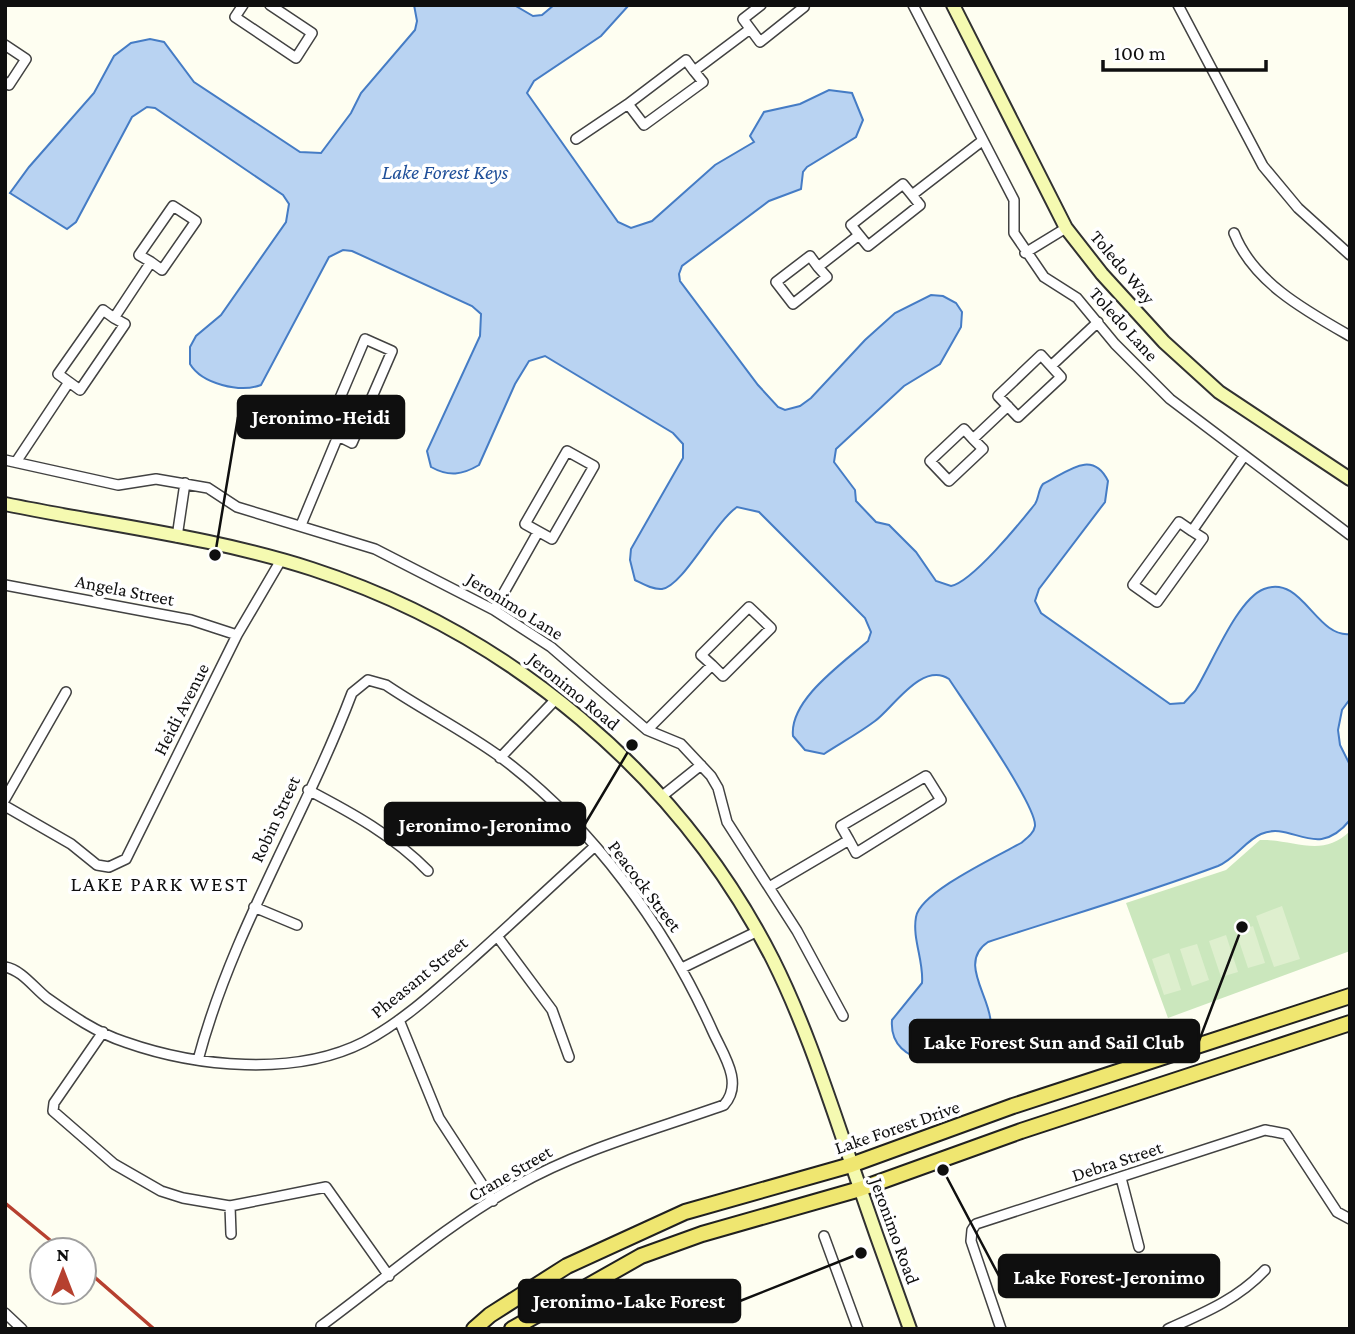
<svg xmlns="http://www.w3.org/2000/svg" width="1355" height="1334" font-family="'Crimson Pro',serif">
<rect width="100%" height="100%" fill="#fefef1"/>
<path fill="#cbe7bd" d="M1350 831V951L1168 1018 1126 903 1226 870 1260 840C1294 839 1322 859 1350 831Z"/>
<path fill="#deefce" d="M1282 906 1300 959 1274 967 1256 916Z
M1253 926 1265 963 1248 968 1236 932Z
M1226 935 1238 972 1221 977 1209 941Z
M1197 944 1209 980 1192 986 1180 949Z
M1169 953 1181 990 1164 995 1152 959Z"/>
<path fill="#b9d3f2" stroke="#457cc5" stroke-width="2" d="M414 5H514L533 16 542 15 554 5H629L601 36 534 81 527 93 618 222 631 228 652 221 715 165 754 142 750 136 764 112 800 104 829 90 852 93 863 120 856 137 807 167 803 172 801 189 769 201 682 266 679 274 680 281 758 385 778 407 785 410 800 406 811 398 865 340 895 313 931 295 943 296 956 303 962 312 961 327 940 364 904 386 836 449 834 462 855 490 856 501 876 522 889 525 916 552 936 581 951 586C972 582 1020 523 1035 504 1039 498 1038 490 1043 484 1066 473 1092 448 1108 481L1105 502 1039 589 1035 601 1041 613 1170 704 1184 703 1195 691C1211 666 1237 599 1264 589 1302 574 1316 638 1350 634V699L1342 710 1338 730 1340 745 1350 765V820C1316 862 1292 820 1261 834 1245 841 1235 859 1218 866 1143 894 1064 917 988 942 951 967 1008 1011 985 1041 961 1071 888 1069 892 1020L922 983C924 961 912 939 916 917 920 892 998 856 1021 843 1027 838 1034 833 1035 826 1037 806 964 702 949 679 922 661 893 708 875 721 859 733 841 743 824 754L805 750 793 736C789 700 843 663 868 641L871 632 865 618 759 512 737 507C714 523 683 586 662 589 653 590 643 584 635 580L630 560 631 549 683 458V444L673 433 545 356 529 361 515 384 479 465C462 475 449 477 431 467L427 451 480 336 481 314 472 306 352 251 343 250 329 257 261 385C240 393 202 384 190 364V347L196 336 221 315 286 222 289 204 283 195 155 108 147 107 132 117 76 222 67 229 10 193 29 167 94 93 114 56 131 43 150 39 164 42 194 82 300 152 321 153 351 113 361 93 415 30 417 21Z"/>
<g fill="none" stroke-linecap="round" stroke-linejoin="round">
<defs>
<path id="street" d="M243 5 235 17 296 58 312 33 270 5
M761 5 743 19 760 42 804 7 803 5
M913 5 1014 200V233L1044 277 1077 298 1115 344 1170 399 1350 535
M1178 5 1263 166 1298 208 1350 255
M5 45 26 59 9 85 5 82
M694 71 703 82 644 125 628 104 686 60 694 71 750 29
M576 139 628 104
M912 195 920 205 868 246 851 225 903 184 912 195 982 141
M1234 233C1253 282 1306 311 1350 336
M1025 253 1066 228
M818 267 827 277 793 304 776 282 810 256 818 267 859 235
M1051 366 1061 377 1018 417 998 396 1041 355 1051 366 1098 322
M69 382 58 374 103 310 114 318
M973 439 983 449 949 481 930 461 964 429 973 439 1008 406
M567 451 594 466 552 539 525 524Z
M5 460 118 485 156 479 208 488 237 507 375 549 494 610 551 647 647 730 681 744 711 776 718 788 727 822 797 931 843 1016
M16 462 69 382 80 390 125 324 114 318 151 262 139 255 173 206 196 221 162 270 151 262
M301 525 338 436 326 431 365 339 392 351 352 443 338 436
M1192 531 1179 522 1133 585 1157 602 1203 538 1192 531 1244 456
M177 537 185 483
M5 585 191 620 237 635
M494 610 538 532
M647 730 712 665 701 655 749 607 771 628 723 676 712 665
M500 758 556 699
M308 790C352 813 394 836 428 871
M661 797 701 765
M5 799 66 692
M5 806 71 844 97 865 109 867 126 859 237 635 281 560
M771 886 849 840 841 826 926 776 941 800 856 853 849 840
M254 907 297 925
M497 936 552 1010 569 1057
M5 967C22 970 34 988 47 998 71 1015 97 1033 125 1042 196 1067 295 1077 364 1042 402 1022 433 993 465 965 509 926 551 886 594 847
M682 968 758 931
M399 1020 439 1118 493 1201
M103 1032 54 1103 53 1111 114 1164 161 1191 183 1198 230 1206 326 1187 389 1276
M198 1060C232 931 305 817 352 693L368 680 386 685C423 710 463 730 499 756 592 825 666 927 713 1032 723 1054 744 1083 724 1105 654 1130 581 1149 516 1186 446 1225 385 1279 321 1326
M1121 1178 1139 1247
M230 1206 231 1234
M824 1236 858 1329
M5 1313 22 1329
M1001 1329 971 1241 972 1230 976 1224 1265 1130 1286 1134 1337 1212 1350 1219
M1168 1329C1204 1313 1238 1299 1265 1270"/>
<path id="secondary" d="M953 5 1066 228 1102 274 1164 342 1219 392 1350 479
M5 504C107 525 213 537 312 569 509 633 679 775 773 960 806 1026 828 1096 852 1165 871 1220 890 1274 910 1329"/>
<path id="primary" d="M474 1329 490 1315 567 1266 685 1212 851 1165 1013 1106 1350 996
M512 1329 641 1256 702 1234 860 1189 1021 1131 1350 1023"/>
</defs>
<use href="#street" stroke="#424242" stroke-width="12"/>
<use href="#secondary" stroke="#313131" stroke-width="16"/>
<use href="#primary" stroke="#202020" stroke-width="18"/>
<use href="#street" stroke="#fff" stroke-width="9"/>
<use href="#secondary" stroke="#f5fab1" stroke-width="12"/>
<use href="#primary" stroke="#efe670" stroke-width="14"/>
<path stroke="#b6402f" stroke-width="3.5" d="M5 1203 62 1250
M84 1268 154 1329"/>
</g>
<g text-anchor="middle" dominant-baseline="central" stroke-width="7" stroke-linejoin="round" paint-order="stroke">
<g font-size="19" fill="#0f0f0f" stroke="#fff">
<text transform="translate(1123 267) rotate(50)">Toledo Way</text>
<text transform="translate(1124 324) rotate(48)">Toledo Lane</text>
<text transform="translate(125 590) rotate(11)">Angela Street</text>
<text transform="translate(515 606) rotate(32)">Jeronimo Lane</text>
<text transform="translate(574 691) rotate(39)">Jeronimo Road</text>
<text transform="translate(181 709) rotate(-63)">Heidi Avenue</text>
<text transform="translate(275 819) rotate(-65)">Robin Street</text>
<text transform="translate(645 886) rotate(53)">Peacock Street</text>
<text transform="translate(419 977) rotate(-39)">Pheasant Street</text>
<text transform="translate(897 1127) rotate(-19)">Lake Forest Drive</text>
<text transform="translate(1117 1161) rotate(-18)">Debra Street</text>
<text transform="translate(510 1173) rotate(-30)">Crane Street</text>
<text transform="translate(895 1231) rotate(70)">Jeronimo Road</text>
</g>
<g font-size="21" font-style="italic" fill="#1f4f99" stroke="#fff">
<text x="445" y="172">Lake Forest Keys</text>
</g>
<g font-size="21" letter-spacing="2" fill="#0f0f0f" stroke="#fff">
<text x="160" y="884">LAKE PARK WEST</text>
</g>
</g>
<path fill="none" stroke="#0f0f0f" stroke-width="2.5" d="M215 555L238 417M632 745L585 824M1242 927L1199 1041M943 1170L999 1276M861 1253L740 1301"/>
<g fill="#0f0f0f" stroke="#fff" stroke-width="2.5">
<circle cx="215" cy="555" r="7"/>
<circle cx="632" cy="745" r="7"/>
<circle cx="1242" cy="927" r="7"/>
<circle cx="943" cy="1170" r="7"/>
<circle cx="861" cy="1253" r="7"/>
</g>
<g fill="#0f0f0f" stroke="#0f0f0f" stroke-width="2.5">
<rect x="238" y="396" width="166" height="42" rx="7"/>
<rect x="385" y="803" width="200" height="42" rx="7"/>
<rect x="910" y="1020" width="289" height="42" rx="7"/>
<rect x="999" y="1255" width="220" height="42" rx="7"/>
<rect x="519" y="1280" width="221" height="42" rx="7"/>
</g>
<g font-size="21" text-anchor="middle" font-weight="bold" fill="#fff">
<text x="321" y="424">Jeronimo-Heidi</text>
<text x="485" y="832">Jeronimo-Jeronimo</text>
<text x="1054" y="1049">Lake Forest Sun and Sail Club</text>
<text x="1109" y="1284">Lake Forest-Jeronimo</text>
<text x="629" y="1308">Jeronimo-Lake Forest</text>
</g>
<rect width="1355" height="1334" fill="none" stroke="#0f0f0f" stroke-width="14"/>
<g transform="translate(63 1271)"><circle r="33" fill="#ffffff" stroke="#9f9f9f" stroke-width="2"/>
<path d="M0-5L12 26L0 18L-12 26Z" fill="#b6402f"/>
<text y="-10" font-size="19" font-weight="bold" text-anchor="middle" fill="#0f0f0f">N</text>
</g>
<path d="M1103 60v10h163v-10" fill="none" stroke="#0f0f0f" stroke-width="3.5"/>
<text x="1114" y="60" font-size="21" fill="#0f0f0f" stroke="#ffffff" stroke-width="5" paint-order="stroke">100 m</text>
</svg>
